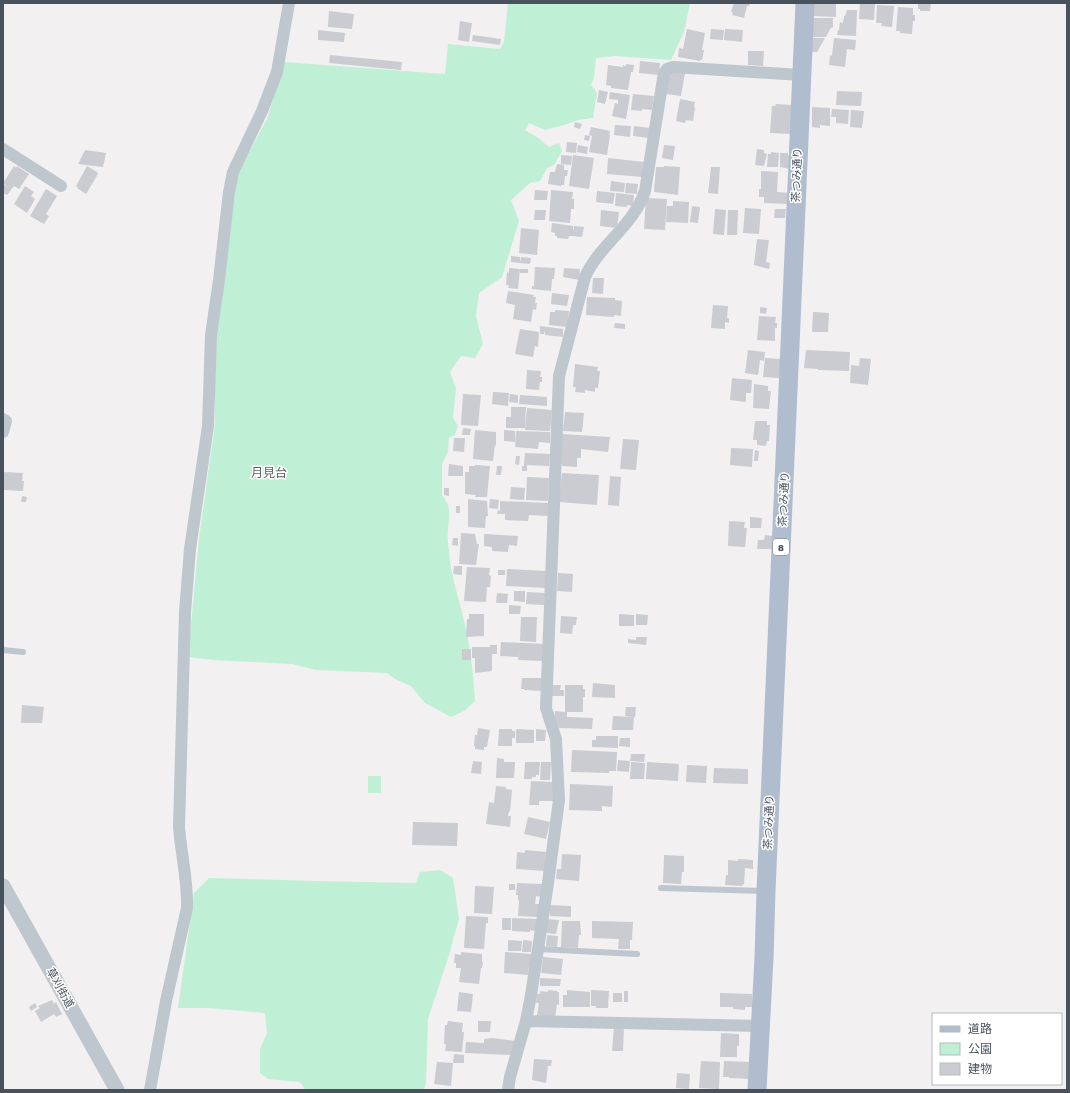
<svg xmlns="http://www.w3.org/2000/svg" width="1070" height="1093" font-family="'Work Sans','Noto Sans JP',sans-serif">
<rect width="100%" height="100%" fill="#f2f0f0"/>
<path fill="#bfefd5" d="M508 3H690L684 32 671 60 615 56 596 58 594 78 591 85 597 93 593 118 578 120 564 125 545 130 529 123 525 130 538 138 549 147 559 143 562 151 554 165 547 168 540 181 530 183 511 200 519 221 502 277 479 293 476 316 483 344 475 358 461 356 450 372 456 389 453 418 458 426 455 435 449 438 448 452 442 464V495C452 507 449 515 448 529 447 536 448 544 449 551 450 572 457 592 462 613 470 643 473 670 475 701L464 711 451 717 425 703 411 686 395 679 387 673 316 670 292 664 214 660 188 657 199 539 215 424V335L223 285 237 175 267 119 284 62 445 74 448 44 500 49 504 42Z
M368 776H381V793H368Z
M440 870 453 878 459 919 448 958 428 1019 426 1083 424 1090H308L305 1089 300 1082 268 1079 260 1073V1049L267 1033 265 1013 208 1008H178L194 893 209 878 316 881 416 883 420 872Z"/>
<path fill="#caccd2" d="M734 3H750L749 6H747L744 18 732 15 733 13 731 12Z
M814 3H836V17L811 16Z
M860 3 875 4 874 20 859 19Z
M918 3H931L930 11H920V9H918Z
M877 5 894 6 892 27 881 26 882 23H876Z
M898 7 913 8V15H915V21H913L912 34 900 33V31H896Z
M847 10H857L856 36 837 35 838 30H839L840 22 843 23 844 16H845Z
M329 11 354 14 352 29 328 27Z
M811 18H833V27L830 29 826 37H811Z
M460 21 472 23 469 42 458 40Z
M687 29 705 33 702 50H704L702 60H700V61L678 57 679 48 683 49Z
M711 29 724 30 723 40 710 39Z
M725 29 743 30 742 42 724 40Z
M318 30 345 33 344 42 318 40Z
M473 35 501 39 500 45 472 41Z
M810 38H825L817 52H810Z
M834 38 856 40 855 50 847 49 845 67 829 65 830 55 832 56Z
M748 51H764L763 66 748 65Z
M330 55 402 62 401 70 329 63Z
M640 61 660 63 659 75 639 73Z
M626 64 634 65 633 72H631L628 90 611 88V86L606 85 608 65 623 67V65L626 66Z
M673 71 685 73 681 96 666 94 669 73Z
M599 90 608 92 605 104 597 102Z
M837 91 862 92 861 106 836 105Z
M610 92 630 95 626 119 612 116 615 103 618 104V100L609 99Z
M633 94 654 96 652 110 642 109V111L631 110Z
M680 99 695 102 694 107 695 108 693 121 686 120 685 123 676 121Z
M776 104 792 105 791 134 770 133 772 106H775Z
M812 107 830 108V126L820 125V128L812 127Z
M832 109 849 110 848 124 836 123V117H831Z
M851 110 864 111 862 128 850 127Z
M575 122 582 124 580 129 574 127Z
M615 125 631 126 630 137 614 135Z
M634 126 650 128 649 138 633 136Z
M591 127 610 131 609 135H610L607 155 589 152 592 136 589 135Z
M585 135 590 136 589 141 584 140Z
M567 142 577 143 576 153 566 152Z
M578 145 588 147 587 154 577 152Z
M664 145 675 146 673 160 662 158Z
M757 149 764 150V153L767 154 764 166 755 165Z
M85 150 106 153 103 167 78 164Z
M771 152 779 153 778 167H767L768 154H771Z
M780 153H788V156H791L790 169 780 167Z
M561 155 572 156 571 165 561 164Z
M573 155 594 158 589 189 569 186Z
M608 158 644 162 643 177 607 174Z
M557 164 564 165V170H568L567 176H565L564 185H561V186L548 184 550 172H555Z
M14 166 16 168 17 166 29 174 19 189 14 186 7 195 3 193V184L9 188 3 183Z
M87 166 97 172 98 174 86 194 77 188 78 187 76 186Z
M664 166 680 167 678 195 654 192 656 167H664Z
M711 167H720L718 194 708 193Z
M761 171 778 172 777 192 790 193 789 204 764 203V197H759V189H761Z
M611 181 625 183 624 192 610 191Z
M626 183 638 184 637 194 625 193Z
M25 186 34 192 31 196 35 199 27 213 14 204Z
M46 189 57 196 46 214 49 216 44 224 30 216Z
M535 190 548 191 547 200H534Z
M551 190 573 192 572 199H574V209H571L570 223 549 221Z
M597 191 615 193 613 204 596 202Z
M616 193 634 195 633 206 627 205V207L615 206Z
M646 198 667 199 665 230 644 229Z
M673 201 689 202 688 223 666 222 667 206H673Z
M692 206 700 207 698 223 690 222Z
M745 208 761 209 759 234 743 233Z
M715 209 726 210 724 235 713 234Z
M775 209H786L785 218H774Z
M535 210H546L545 220H534Z
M601 210 619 212 617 228 600 226Z
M728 210H738L737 235H727Z
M552 223 573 226V231L574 226 584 227 582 237 572 236H569L568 239 557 238V236H555V233L551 232Z
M521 228 539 230 537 255 519 253Z
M757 239 769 240 766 262 770 263 769 269 754 265Z
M511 256 520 257V263L511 262Z
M521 257 531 258 530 264 520 263Z
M535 267 555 268 554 279H552L551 291 532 289V286H534Z
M509 268 520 269 518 289 508 288 509 285H506L507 272 509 273Z
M564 268 580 269 579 280 563 277Z
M520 269H528V273H520Z
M593 278H604L603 294 592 293Z
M508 291 534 295 533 297H536L535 303H537L536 310 533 309 531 322 513 319 515 305 506 303Z
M552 293 569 295 567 306 551 304Z
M587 297 615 298V300L622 301 621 316 614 315V317L586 315Z
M713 305 728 306 727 318H729V323L725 322V329L711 328Z
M760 307 767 308 766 314 760 313Z
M555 310 569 311 567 327 549 325 550 312H555Z
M813 312 829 313 828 332H812Z
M759 316 776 317 775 323H777V328H775V341L757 340Z
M615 323 625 324V329L614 328Z
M540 326 563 329V337L545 335V330L544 334H540Z
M520 329 539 332 538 347 535 346 533 357 515 354Z
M748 350 765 352 764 361 760 360 758 375 745 373Z
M806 350 850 352 849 371 818 370V369L804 368Z
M765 358 781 359 779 378 763 377Z
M860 358 871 359 868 385 850 383 851 365 859 366Z
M575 364 598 367 597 371H600L598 388H595V392L585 390V393L575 392 576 387H573Z
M527 370 541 371 540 377H542V382H540L539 390 526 389Z
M732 378 752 380 751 393H746V402L730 400Z
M754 384 768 386V391H771L769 409 753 408Z
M493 392 509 393 508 406 492 404Z
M463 394 481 395 478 426 461 425Z
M510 394 518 395V403L509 402Z
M520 395 547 397V406L519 404Z
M511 407H526L525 428H506V417H511Z
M527 408 552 410 550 431 525 430Z
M565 412 584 413 582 432 563 431Z
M755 421H767V425H770L769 441H767L766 446 757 445V440H753Z
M463 428 471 429 470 435H462Z
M475 430 496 432V446L495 445 493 461 473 459Z
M504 430 515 431V442L504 441Z
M516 431 550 432V443L539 442 538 449 515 447Z
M561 434 610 437 608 452 581 449V458H577V467L562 466V464H560Z
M454 438H465L464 452 453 451Z
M623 439 639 440 636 470 620 469Z
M731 448 753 449 752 467 730 465Z
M755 450 759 451 758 461H754Z
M525 453 550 454 549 466 527 465V471H522V466H524Z
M516 456H520L519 465 515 464Z
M449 464 463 466V476H448Z
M475 465 490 466 487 497H475L476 495 465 494V472H469V466H475Z
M497 466H502L501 475H496Z
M3 472 23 473 22 481H24L23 491 4 490Z
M562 473 599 475 597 505 559 502Z
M610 476 621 477 619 506 608 505Z
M527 477 549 478 548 501 526 500Z
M511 487 525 488 524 500 510 499Z
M444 488H449V496L444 495Z
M22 496 27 497 26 502H21Z
M468 499 487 501 488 516H486L485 528 468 527Z
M490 499 499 500 498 509 489 508Z
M500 501 549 503 548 516 529 515 528 521 505 520V514H497L498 510 500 511Z
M456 506H460V513H456Z
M750 517 762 518 761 528H750Z
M729 521 745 522 744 528H747L745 547 728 546Z
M461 533 475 534 477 544H479L476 565 459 564Z
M484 534 518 536 517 546 509 545 508 552 492 551V547L484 546Z
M765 535 773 536V549H757L758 540H764Z
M453 538H458V546L452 545Z
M454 566H462V575L453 574Z
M467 567 490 568 489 575 491 576 490 587H487L486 602 464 601Z
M507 569 546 571 545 588 506 586Z
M498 570H505V575H498Z
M558 573 573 574 572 592 557 591Z
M514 591H525V602L514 601Z
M527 592 545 593 544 605 526 604Z
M497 593 508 594 507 603H496Z
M509 605 521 606 520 614H509Z
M469 614H484V636L466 637 467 619H469Z
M619 614 634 615V626H619Z
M636 614 648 615 647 625H636Z
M561 616 577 617 576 625H573L572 634 560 633Z
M521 617H537L536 642 520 641Z
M636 637H647L646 645 628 643V639L636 640Z
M501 642 544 644 543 661 518 660 519 650 518 657 500 656Z
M490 645H497V654H492V671L475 673V658H472V647H490Z
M462 649H471V660H462Z
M522 678H542V691L524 690V689H521Z
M593 683 615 685V698L592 697Z
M552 685H561L560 690H564V696H552Z
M565 685H583V689H585V697H583V712H567V717L593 718 592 729 559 728 555 719V711L565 712Z
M22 705 44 707 42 723H21Z
M626 707H636L635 717 625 716Z
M613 716 634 717 633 730H612Z
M478 728 490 730 487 747H484V750L475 749V746H474L475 735H477Z
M499 729H512V731H515V738H512V746H498Z
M516 729 534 730V743H516Z
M536 729 546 730 545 741H536Z
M596 736H618V748L592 747V740H596Z
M620 738H630V747L619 746Z
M572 750 617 752 616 771H609V773L571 772Z
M631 754H645L644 762 630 761Z
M497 758 504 759V762H515L514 778H496Z
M618 760 630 761 629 772 617 771Z
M473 761 482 762 481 774 471 773Z
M525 762H540L539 775H536V777H532V779H524Z
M541 762H551L550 780H540Z
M631 762 645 763 644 779H630Z
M647 762 679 764 678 781 646 779Z
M687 765 707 766 706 783 686 782Z
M714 768 748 769V784L713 783Z
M531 781 553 782V801H539V805H529Z
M570 784 613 786 612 807 602 806V811L569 810Z
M496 786 506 787V789L512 790 510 812 509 811 508 816H511L510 827 486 824 489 802 494 803Z
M528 817 550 822 546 839 524 834Z
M413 822 458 823 457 846 412 845Z
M525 850 546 852 545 871 516 869 517 852 525 853Z
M562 854 581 855 579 881 556 879 557 869H561Z
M664 855 684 856V872H682L681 884 663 883Z
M738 859 753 860V869L745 868 744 885 742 884V886L725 885 726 875H728V860L738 861Z
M517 883 542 884V897L536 896 535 904H540L538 917 518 916 519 900H518V895H516Z
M509 884H515V890H509Z
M475 886 494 887 492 914 474 913Z
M550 905 571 906V917L550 916Z
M466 916 488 917V923H486L484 949 464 948Z
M502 918H511V930H502Z
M512 918 537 919 536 931 530 930V932L512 931Z
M546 919 559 920 556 934 546 933Z
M562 921H580L581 935H579L578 948 561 947Z
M592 921 633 922 632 940H630V949H618L619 939 592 938Z
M547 935 558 936 557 947 546 946Z
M508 940 522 941 521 951H508Z
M523 940 532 941 531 952H522Z
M461 952 482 954V962H483L482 968H481L479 984 459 982 461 968H456V963H454L455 954 461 955Z
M505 952 532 954 531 966H529L528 975 504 973Z
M543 957 563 959 561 975 541 973Z
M540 978 561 979 560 986H540Z
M548 990 557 991V992H559V1005L557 1004 555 1018 537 1016 539 1003H536L537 994H540V991L548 992Z
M567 990 590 992V1007H563V995H567Z
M591 990 609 991 608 1008H596V1006H591Z
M624 991H628V1002H624Z
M459 992 473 994 471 1012 457 1011Z
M613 993H622V1002H613Z
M720 993 752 994V1007H745V1010L733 1009V1007H720Z
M52 1000 54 1004 56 1002 62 1014 56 1017 54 1014 41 1022 35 1011 40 1008 38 1006Z
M35 1003 37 1007 31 1011 29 1007Z
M448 1021 463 1023 462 1032H464L462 1052 445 1051 446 1044H444L445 1025H447Z
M478 1021H491L490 1032H478Z
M614 1027H624L623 1051H612Z
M721 1033 739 1034V1046H737V1057H720Z
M492 1038 516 1041 511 1055 465 1053 466 1042 484 1043V1039Z
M454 1054 464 1055V1063H453Z
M534 1059 552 1060 551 1066H548L546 1083 532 1080Z
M701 1061 720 1062 719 1089 699 1088Z
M724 1061 751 1062V1079L729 1078V1077H723Z
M437 1062 453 1063 451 1086 434 1084Z
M677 1073 690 1074 689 1089 676 1088Z"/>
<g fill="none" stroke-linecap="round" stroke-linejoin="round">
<path stroke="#bec6ce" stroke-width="6" d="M3 650 23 652
M661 888 763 891
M539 949 637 954"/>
<path stroke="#bec6ce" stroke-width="12" d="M3 149 61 186
M3 419 6 421 3 432
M526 1021 761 1026
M150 1090 166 1001 187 908C188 881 181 854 179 827L185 612 190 549 208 426 211 335 219 280 229 192 233 172 262 111 277 72 289 3
M508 1090 510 1077 526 1021 531 995 548 883 559 800 556 739 546 708 559 376 585 277C599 245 633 227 645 191L664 73 667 69 673 67 801 75"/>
<path stroke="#bec6ce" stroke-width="15" d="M3 886 117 1090"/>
<path stroke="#b0bdce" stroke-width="19" d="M757 1090 764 958 766 891 805 3"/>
</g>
<g text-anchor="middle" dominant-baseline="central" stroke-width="3" stroke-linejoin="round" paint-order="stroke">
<rect fill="#fff" stroke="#7f868e" stroke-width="1" x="773" y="539" width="16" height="16" rx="3"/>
<g font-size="10" font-weight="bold" fill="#48525d">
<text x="781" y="547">8</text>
</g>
<g font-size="11" fill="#48525d" stroke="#fff">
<text transform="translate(797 175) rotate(-88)">茶つみ通り</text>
<text transform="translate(784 499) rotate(-87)">茶つみ通り</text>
<text transform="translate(769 822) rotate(-88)">茶つみ通り</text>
<text transform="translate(60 988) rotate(61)">草刈街道</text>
</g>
<g font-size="12" fill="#5c6065" stroke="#fff">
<text x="269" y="473">月見台</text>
</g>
</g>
<rect width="1070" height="1093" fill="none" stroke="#48525d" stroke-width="8"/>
<rect x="932" y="1013" width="130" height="72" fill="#ffffff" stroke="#b6babe"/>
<rect x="940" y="1026" width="20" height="6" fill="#b0bdce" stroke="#b6babe"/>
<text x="968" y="1033" font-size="12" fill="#48525d">道路</text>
<rect x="940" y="1043" width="20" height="12" fill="#bfefd5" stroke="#b6babe"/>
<text x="968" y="1053" font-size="12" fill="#48525d">公園</text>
<rect x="940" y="1063" width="20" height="12" fill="#caccd2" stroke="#b6babe"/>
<text x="968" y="1073" font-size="12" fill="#48525d">建物</text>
</svg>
